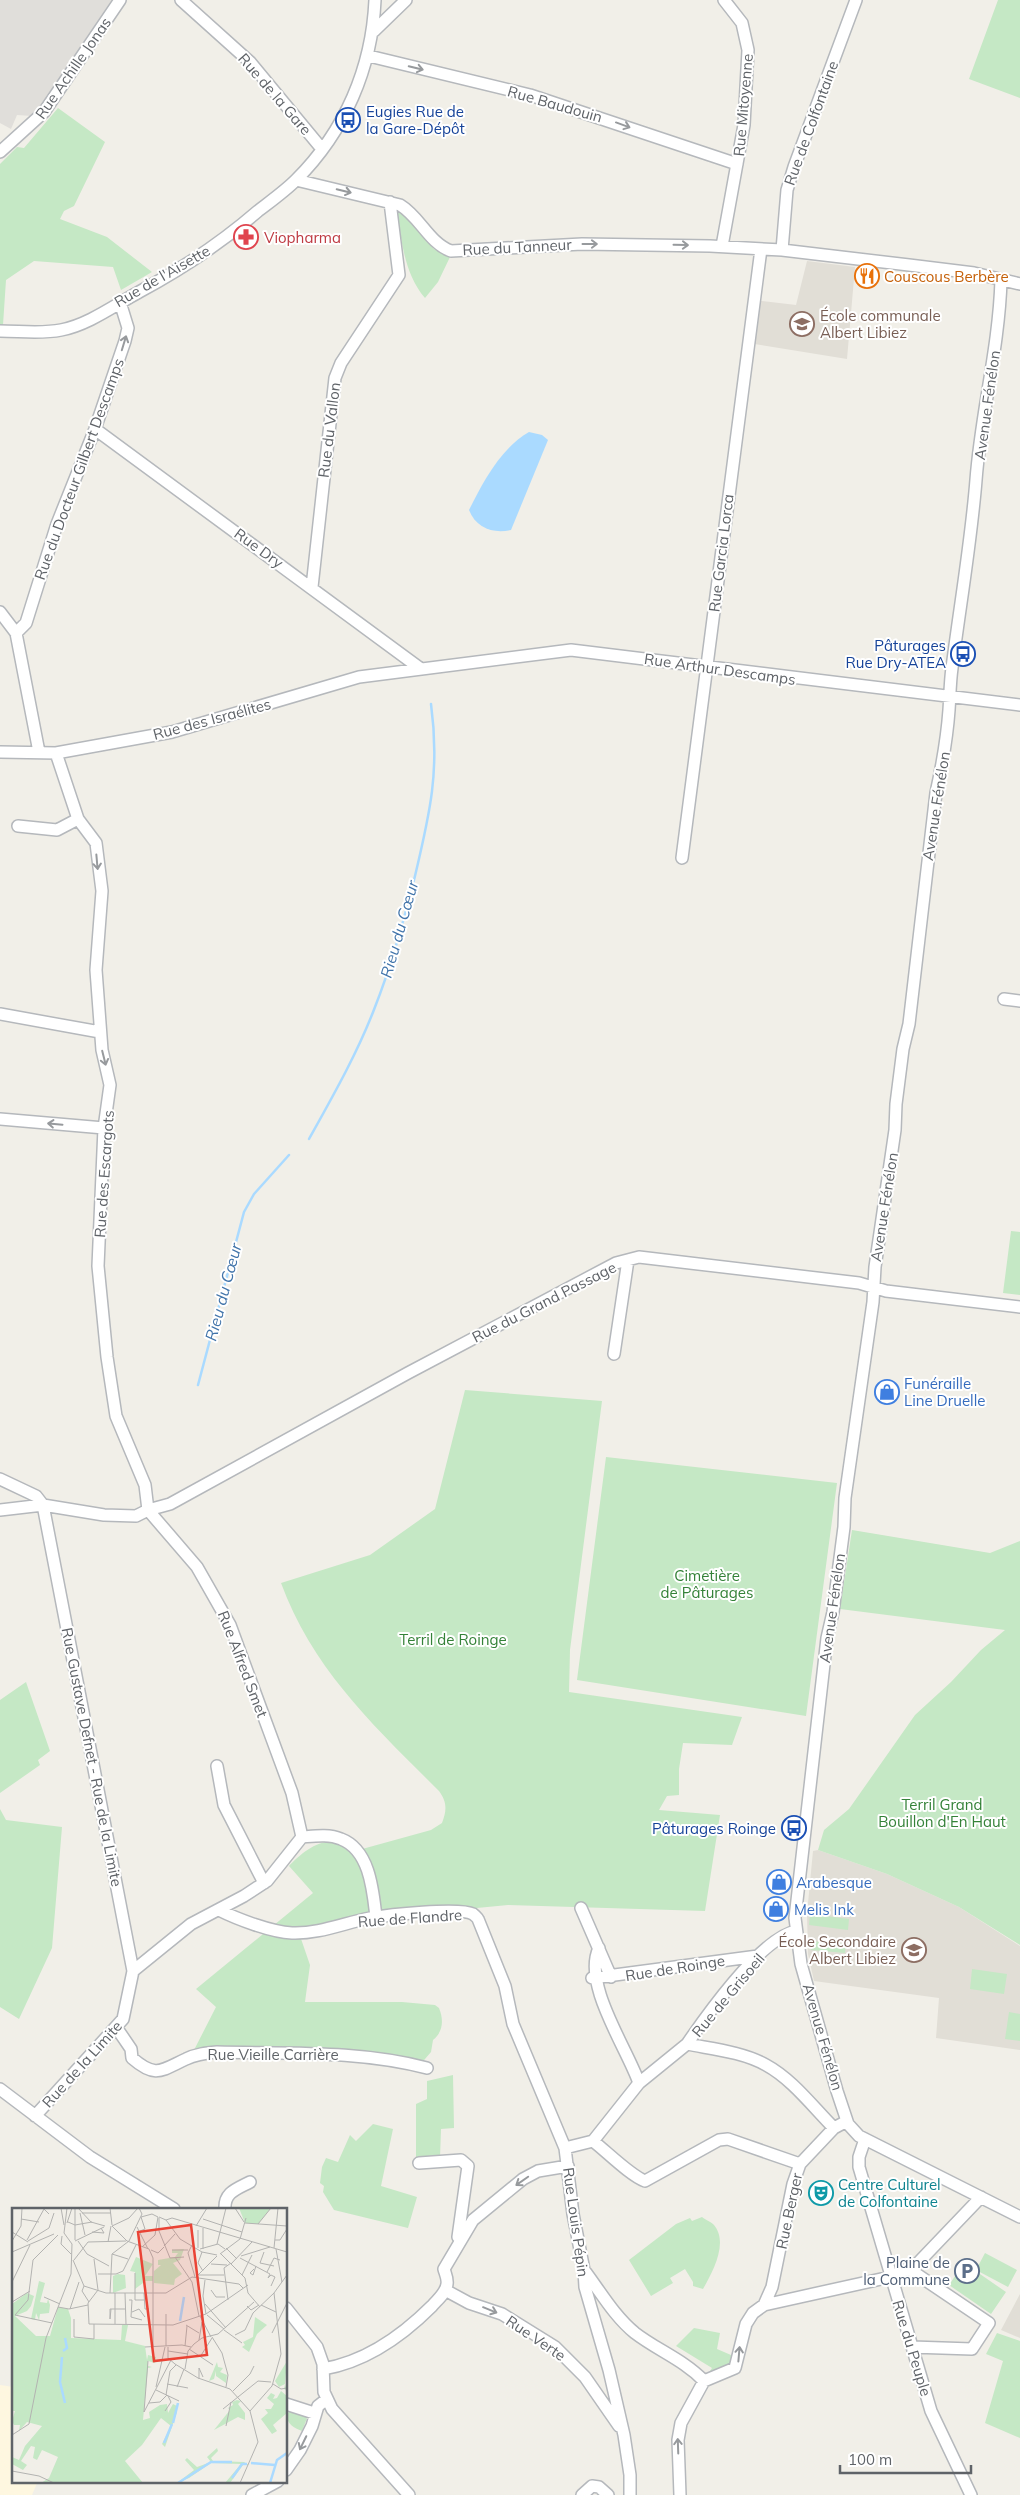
<svg xmlns="http://www.w3.org/2000/svg" width="1020" height="2495" font-family="Mulish,sans-serif">
<rect width="100%" height="100%" fill="#f1efe8"/>
<path fill="#fef7e0" d="M0 2385 14 2387V2481H38L32 2495H0Z"/>
<path fill="#e0deda" d="M0 0H113L46 99 32 116 17 115 11 129 0 123Z"/>
<path fill="#e1ded6" d="M807 261 855 267 847 359 748 343 761 301 796 305Z
M818 1850 887 1874 959 1907 1020 1946V2050L936 2038 939 1998 814 1981 808 1954 807 1914 813 1851Z
M1020 2294V2338L1001 2330Z"/>
<path fill="#c5e8c5" d="M998 0H1020V98L969 79Z
M58 108 105 142 74 206 64 211 60 219 107 237 152 272 121 290 113 267 34 261 6 280 3 325H0V164L17 147 24 148Z
M398 208 434 249 450 257 438 282 425 298C406 276 402 246 398 217L394 214Z
M1011 1231 1020 1232V1295L1003 1293Z
M465 1390 602 1401 570 1650 569 1692 742 1717 732 1745 683 1743 679 1769V1795L667 1796 659 1810 720 1815 705 1911 508 1905 425 1913 299 1933 310 1965 305 2002H402L435 2005 439 2008C444 2020 443 2032 433 2040L431 2052 419 2066 398 2056 369 2054H192L216 2007 196 1989 313 1893 289 1866C303 1851 331 1828 352 1851 358 1858 369 1889 374 1900L355 1851 431 1830 442 1823C447 1810 447 1802 439 1791 375 1727 313 1670 281 1583L370 1555 435 1509Z
M606 1457 837 1483 806 1716 577 1680Z
M852 1530 990 1553 1020 1541V1945L959 1907 887 1874 818 1850 824 1830 849 1809 915 1715 951 1682 981 1650 1005 1630 840 1609Z
M26 1682 50 1751 38 1760 40 1765 0 1793V1700Z
M0 1809 6 1820 62 1827 52 1948 19 2019 0 2007Z
M810 1914 849 1919 848 1930 809 1925Z
M811 1941 846 1944 845 1953 811 1950Z
M972 1969 1007 1974 1004 1994 970 1989Z
M1009 2012 1020 2014V2041L1005 2039Z
M453 2075 454 2128 441 2129 440 2158 416 2160V2104L427 2099V2081Z
M373 2124 393 2129 381 2186 417 2197 408 2228 334 2210 323 2192 324 2186 320 2183 322 2167 326 2158 338 2162 350 2135 356 2141Z
M702 2217C705 2220 712 2222 714 2225 729 2243 712 2273 703 2289L693 2286V2282L685 2269 670 2278 673 2283 651 2296 629 2260 676 2224 690 2218 692 2221Z
M985 2253 1017 2270 1008 2287 976 2270Z
M964 2263 1006 2292 991 2314 949 2285Z
M694 2328 720 2333 717 2349 738 2358 732 2367 708 2374 712 2368 676 2346Z
M997 2333 1020 2341V2438L985 2423 1003 2361 986 2354Z
M291 2411 305 2416 307 2418 302 2431C294 2428 287 2424 286 2414Z"/>
<path fill="#aadaff" d="M529 432 542 435 548 440 511 530C493 534 476 528 469 510 483 482 501 448 529 432Z"/>
<g fill="none" stroke-linecap="round" stroke-linejoin="round">
<path stroke="#aadaff" stroke-width="2.5" d="M309 1139C333 1096 358 1052 375 1007 392 964 404 920 415 876 430 813 440 770 431 704
M198 1385 244 1212 254 1194 289 1155"/>
<defs>
<path id="minor" d="M181 0 250 62 322 149
M374 31 406 0
M369 56 530 95 737 164
M0 152 44 112 120 0
M296 180 400 205C420 217 429 243 451 251L582 244 710 246 782 250 909 265 974 273 1020 284
M722 246 744 125 748 50 742 23 724 0
M782 250 787 190 794 167 856 0
M1001 280C999 348 981 413 976 480 971 543 960 605 952 668 950 682 950 696 949 710 947 738 942 766 936 793L909 1024 903 1049 896 1104 895 1130 875 1267 873 1302 845 1498 844 1527 833 1612 827 1638 795 1918 801 1964 837 2091 848 2124 859 2136 1020 2217
M0 331C20 331 41 334 61 330 88 325 115 305 139 292 182 269 221 243 258 211 271 201 285 191 296 180 345 131 372 68 375 0
M95 429 421 669
M312 587 335 378 341 363 399 275 390 202
M0 612 16 633 39 752
M16 633 26 623 57 524 95 429 125 341 128 328 120 302
M0 752 56 753 172 732 359 677 571 650 1020 705
M56 753 78 819 96 843 102 891 96 970 102 1050 110 1085 104 1128 98 1266 107 1357 116 1416 145 1485 148 1510
M18 826 57 830 78 819
M682 858 761 249
M1004 999 1020 1001
M0 1014 100 1032
M0 1119 104 1128
M614 1354 628 1260
M0 1479 36 1496 43 1505 133 1971 123 2019 35 2116
M0 1510 43 1505 104 1515 136 1516 148 1510 170 1504 408 1373 616 1263 639 1257 859 1283 886 1291 1020 1307
M148 1510 197 1567 230 1625 292 1793 302 1837
M217 1766 224 1805 264 1883
M302 1837C315 1836 329 1834 341 1839 370 1850 373 1891 376 1917
M581 1908 611 1977
M219 1910C237 1919 271 1932 292 1933 319 1934 344 1923 370 1918 387 1915 459 1907 473 1914 473 1914 478 1918 478 1919L505 1986 513 2024 565 2148 573 2214 584 2270 585 2287 609 2370 624 2435 630 2475V2495
M599 1948C582 1984 627 2048 639 2083
M133 1971 191 1924 244 1896 267 1881 302 1837
M592 1978 758 1956
M116 2027 131 2049 132 2058C156 2079 162 2070 186 2059 196 2054 206 2053 217 2052 288 2054 358 2050 427 2068
M687 2044C707 2015 761 1938 796 1931
M0 2089 90 2157 174 2209
M865 2139 859 2157V2167L931 2411 971 2495
M593 2141C607 2152 631 2176 645 2181L719 2140 728 2139 800 2164
M565 2148 593 2141 639 2083 687 2044C712 2049 743 2052 766 2065 792 2079 813 2107 834 2128L847 2121
M419 2163 461 2160 468 2166 458 2237
M225 2209C224 2192 237 2189 250 2182
M909 2269 989 2323 972 2349 912 2347
M584 2270C600 2291 614 2316 635 2333 657 2350 684 2360 704 2381
M445 2290 469 2303 502 2314 555 2347 585 2377 619 2426
M764 2305 772 2287 793 2184 800 2164 834 2128
M286 2308 317 2347 323 2364 324 2392 332 2409 409 2495
M323 2369C365 2362 403 2335 432 2306 438 2299 446 2293 447 2284 448 2279 445 2273 444 2269L473 2220 523 2179 538 2171 568 2166
M286 2404 314 2413
M286 2470 300 2450 312 2426 318 2406 327 2399
M252 2495 278 2481
M582 2495 592 2486 599 2487 608 2495
M680 2495 678 2440 681 2423 704 2381 735 2368 746 2324 753 2313 764 2305 890 2277 916 2265 981 2197"/>
</defs>
<use href="#minor" stroke="#b5b8bc" stroke-width="14"/>
<use href="#minor" stroke="#fff" stroke-width="11"/>
</g>
<defs><path id="oneway-shaft" d="M-6 0H5M1.5-3L5.5 0L1.5 3" fill="none" stroke-width="1.6" stroke-linecap="round" stroke-linejoin="round" transform="scale(1.25)"/></defs>
<g stroke="#979a9d">
<use href="#oneway-shaft" transform="translate(416 68) rotate(14)"/>
<use href="#oneway-shaft" transform="translate(623 125) rotate(20)"/>
<use href="#oneway-shaft" transform="translate(344 191) rotate(13)"/>
<use href="#oneway-shaft" transform="translate(590 244)"/>
<use href="#oneway-shaft" transform="translate(681 245) rotate(1)"/>
<use href="#oneway-shaft" transform="translate(124 343) rotate(-73)"/>
<use href="#oneway-shaft" transform="translate(97 862) rotate(85)"/>
<use href="#oneway-shaft" transform="translate(104 1058) rotate(76)"/>
<use href="#oneway-shaft" transform="translate(55 1124) rotate(-175)"/>
<use href="#oneway-shaft" transform="translate(522 2181) rotate(145)"/>
<use href="#oneway-shaft" transform="translate(490 2310) rotate(22)"/>
<use href="#oneway-shaft" transform="translate(739 2354) rotate(-85)"/>
<use href="#oneway-shaft" transform="translate(303 2443) rotate(116)"/>
<use href="#oneway-shaft" transform="translate(678 2446) rotate(-92)"/>
</g>
<defs>
<symbol id="bus-ring" viewBox="-11 -11 22 22"><circle r="9.5" fill="#fff" stroke="#1a4fb4" stroke-width="1.5"/><path d="M-5-6H5V4H4V6H2V4H-2V6H-4V4H-5ZM-3.5-4V0h7V-4ZM-3.5 1.2v1.5H-2V1.2ZM2 1.2v1.5H3.5V1.2Z" fill="#1a4fb4"/></symbol>
<symbol id="pharmacy-ring" viewBox="-11 -11 22 22"><circle r="9.5" fill="#fff" stroke="#e0444e" stroke-width="1.5"/><path d="M-2-6h4v4h4v4h-4v4h-4v-4h-4v-4h4Z" fill="#e0444e"/></symbol>
<symbol id="restaurant-ring" viewBox="-11 -11 22 22"><circle r="9.5" fill="#fff" stroke="#e8710a" stroke-width="1.5"/><path d="M-5-6h1v4h1v-4h1v4h1v-4h1v5L-1.5 .5V6h-2V.5L-5-1ZM5-6V6H3V1.5H1.5Q1.5-4 5-6Z" fill="#e8710a"/></symbol>
<symbol id="school-ring" viewBox="-11 -11 22 22"><circle r="9.5" fill="#fff" stroke="#8d6e63" stroke-width="1.5"/><path d="M0-5L7-2L0 1L-7-2ZM-4 1L0 2.5L4 1V4Q0 6-4 4Z" fill="#8d6e63"/></symbol>
<symbol id="shop-ring" viewBox="-11 -11 22 22"><circle r="9.5" fill="#fff" stroke="#3f7fe0" stroke-width="1.5"/><path d="M-5-2.5h2.3a2.7 3.5 0 0 1 5.4 0H5L5.5 6h-11ZM-1.5-2.5h3a1.5 2.3 0 0 0-3 0Z" fill="#3f7fe0"/></symbol>
<symbol id="theatre-ring" viewBox="-11 -11 22 22"><circle r="9.5" fill="#fff" stroke="#0f9aa8" stroke-width="1.5"/><path d="M-5-5.5Q0-4 5-5.5V0Q5 5 0 6Q-5 5-5 0ZM-3.3-2.5H-1v1.5H-3.3ZM1-2.5H3.3v1.5H1ZM-2.8 1Q0 5.5 2.8 1Z" fill="#0f9aa8"/></symbol>
<symbol id="parking-ring" viewBox="-11 -11 22 22"><circle r="9.5" fill="#fff" stroke="#5c6f8a" stroke-width="1.5"/><path d="M-3.5-5.5H1a3.5 3.5 0 0 1 0 7H-1V5.5H-3.5ZM-1-3.4V-.6H.8a1.4 1.4 0 0 0 0-2.8Z" fill="#5c6f8a"/></symbol>
</defs>
<g fill-rule="evenodd">
<use href="#bus-ring" x="334" y="106" width="28" height="28"/>
<use href="#pharmacy-ring" x="232" y="223" width="28" height="28"/>
<use href="#restaurant-ring" x="853" y="262" width="28" height="28"/>
<use href="#school-ring" x="788" y="310" width="28" height="28"/>
<use href="#bus-ring" x="949" y="640" width="28" height="28"/>
<use href="#shop-ring" x="873" y="1378" width="28" height="28"/>
<use href="#bus-ring" x="780" y="1814" width="28" height="28"/>
<use href="#shop-ring" x="765" y="1868" width="28" height="28"/>
<use href="#shop-ring" x="762" y="1895" width="28" height="28"/>
<use href="#school-ring" x="900" y="1936" width="28" height="28"/>
<use href="#theatre-ring" x="807" y="2179" width="28" height="28"/>
<use href="#parking-ring" x="953" y="2257" width="28" height="28"/>
</g>
<g text-anchor="middle" dominant-baseline="central" stroke-width="4" stroke-linejoin="round" paint-order="stroke">
<g font-size="15" fill="#5f6368" stroke="#fff">
<text transform="translate(73 68) rotate(-55)">Rue Achille Jonas</text>
<text transform="translate(275 94) rotate(49)">Rue de la Gare</text>
<text transform="translate(555 104) rotate(16)">Rue Baudouin</text>
<text transform="translate(743 105) rotate(-85)">Rue Mitoyenne</text>
<text transform="translate(811 123) rotate(-70)">Rue de Colfontaine</text>
<text transform="translate(517 247) rotate(-3)">Rue du Tanneur</text>
<text transform="translate(162 276) rotate(-30)">Rue de l'Aisette</text>
<text transform="translate(987 405) rotate(-82)">Avenue Fénélon</text>
<text transform="translate(329 430) rotate(-83)">Rue du Vallon</text>
<text transform="translate(79 469) rotate(-70)">Rue du Docteur Gilbert Descamps</text>
<text transform="translate(259 548) rotate(36)">Rue Dry</text>
<text transform="translate(721 553) rotate(-83)">Rue Garcia Lorca</text>
<text transform="translate(720 669) rotate(8)">Rue Arthur Descamps</text>
<text transform="translate(212 719) rotate(-15)">Rue des Israélites</text>
<text transform="translate(936 806) rotate(-81)">Avenue Fénélon</text>
<text transform="translate(104 1174) rotate(-86)">Rue des Escargots</text>
<text transform="translate(884 1207) rotate(-81)">Avenue Fénélon</text>
<text transform="translate(544 1302) rotate(-27)">Rue du Grand Passage</text>
<text transform="translate(832 1608) rotate(-82)">Avenue Fénélon</text>
<text transform="translate(243 1664) rotate(69)">Rue Alfred Smet</text>
<text transform="translate(92 1757) rotate(79)">Rue Gustave Defnet - Rue de la Limite</text>
<text transform="translate(410 1918) rotate(-4)">Rue de Flandre</text>
<text transform="translate(675 1968) rotate(-9)">Rue de Roinge</text>
<text transform="translate(728 1995) rotate(-50)">Rue de Grisoeil</text>
<text transform="translate(823 2037) rotate(74)">Avenue Fénélon</text>
<text x="273" y="2054">Rue Vieille Carrière</text>
<text transform="translate(82 2064) rotate(-48)">Rue de la Limite</text>
<text transform="translate(789 2211) rotate(-78)">Rue Berger</text>
<text transform="translate(576 2222) rotate(82)">Rue Louis Pépin</text>
<text transform="translate(536 2338) rotate(34)">Rue Verte</text>
<text transform="translate(912 2348) rotate(73)">Rue du Peuple</text>
</g>
<g font-size="15" fill="#164399" stroke="#fff" text-anchor="end">
<text x="366" y="111" text-anchor="start">Eugies Rue de<tspan x="366" dy="17">la Gare-Dépôt</tspan></text>
<text x="946" y="645">Pâturages<tspan x="946" dy="17">Rue Dry-ATEA</tspan></text>
<text x="776" y="1828">Pâturages Roinge</text>
</g>
<g font-size="15" fill="#be3a42" stroke="#fff" text-anchor="start">
<text x="264" y="237">Viopharma</text>
</g>
<g font-size="15" fill="#c56008" stroke="#fff" text-anchor="start">
<text x="884" y="276">Couscous Berbère</text>
</g>
<g font-size="15" fill="#785e54" stroke="#fff" text-anchor="start">
<text x="820" y="315">École communale<tspan x="820" dy="17">Albert Libiez</tspan></text>
<text x="896" y="1941" text-anchor="end">École Secondaire<tspan x="896" dy="17">Albert Libiez</tspan></text>
</g>
<g font-size="15" fill="#366cbe" stroke="#fff" text-anchor="start">
<text x="904" y="1383">Funéraille<tspan x="904" dy="17">Line Druelle</tspan></text>
<text x="796" y="1882">Arabesque</text>
<text x="794" y="1909">Melis Ink</text>
</g>
<g font-size="15" fill="#348238" stroke="#fff">
<text x="707" y="1575">Cimetière<tspan x="707" dy="17">de Pâturages</tspan></text>
<text x="453" y="1639">Terril de Roinge</text>
<text x="942" y="1804">Terril Grand<tspan x="942" dy="17">Bouillon d'En Haut</tspan></text>
</g>
<g font-size="15" fill="#0d838f" stroke="#fff" text-anchor="start">
<text x="838" y="2184">Centre Culturel<tspan x="838" dy="17">de Colfontaine</tspan></text>
</g>
<g font-size="15" fill="#4e5e75" stroke="#fff" text-anchor="end">
<text x="950" y="2262">Plaine de<tspan x="950" dy="17">la Commune</tspan></text>
</g>
<g font-size="16" font-style="italic" fill="#4174aa" stroke="#fff">
<text transform="translate(399 929) rotate(-74)">Rieu du Cœur</text>
<text transform="translate(223 1292) rotate(-75)">Rieu du Cœur</text>
</g>
</g>
<g transform="translate(12 2208)">
<rect width="275" height="275" fill="#f1efe8"/>
<path d="M227 0H259L246 16 233 15ZM172 41 168 52 161 55 170 66 163 71 162 77 142 75V63L149 57H146V52L163 49 166 45H160V42ZM124 49 141 56 133 68H141V73H132L131 71V75L123 81V64L118 63ZM106 66 113 67 114 80 101 85V68ZM27 73 33 75 28 94 35 95 36 91 38 97 37 105 28 106 27 112 24 105 23 112 19 111ZM15 85 22 88 19 98 15 103 3 108 24 128H38L46 99 56 101 59 110V130L109 132 110 117H116L113 133 133 138 135 152 136 147 144 149 143 155 136 153V158L140 159 136 160 131 212 138 210 137 204 148 197 155 196 156 205 161 196 165 198V204L153 239 150 236 159 218 149 210 130 237 113 253 131 275H29L37 270 46 249 30 242 25 252 21 250 23 239 19 238 9 253 15 257 11 262 0 256V249L7 252 13 238 30 218 15 214 7 223 8 217H2L0 213 3 203H0V96ZM243 109 255 117 245 126 237 144 230 139 233 137 231 134 241 129ZM275 153 273 176 275 183 272 181 273 176 267 179 263 173ZM205 154 206 159 211 160 208 164 215 167 214 175 204 168V163L202 171 197 173ZM269 183 275 188V205L261 217 265 223 260 226 249 211 256 205 253 201H259L262 196 255 190 259 185 263 187 261 191 265 190ZM225 192 229 193 226 196 233 205V212L226 209 202 222 218 202 216 200 221 197 220 194ZM205 240 206 243 199 250 201 253 232 254 237 257H231L218 275H213L229 256 199 255 177 270 165 275 182 262 173 252 175 250 185 259 199 254 195 249Z" fill="#c5e8c5"/>
<path fill="none" stroke="#aadaff" stroke-width="2.5" d="M168 113 172 89M51 143 55 140 53 130M50 149 48 174 53 195M161 215 166 195M152 235 160 216M239 255 263 257M220 270 230 256H235M166 275 199 254H220M258 275 265 252 275 245"/>
<path fill="none" stroke="#b3b3b1" stroke-width="1" d="M49 0 52 17M63 0V32M66 0 79 14 93 18M98 0 100 17M223 0 232 14M68 5 73 27M70 5H99M147 9 154 12 160 10 275 44M147 10V23L158 50 172 49M9 11 27 14M191 11 230 24M154 12 168 31 190 44 205 47M56 14 63 17 80 14M55 15 60 0M233 15 275 18M246 16 259 0M100 18 115 33 137 41 141 50V139M100 18 117 10 126 0M184 18 195 0M125 19 136 41M128 23 133 21 129 9 140 6 146 9M0 24 16 34M80 24 92 25 89 20M52 25 55 0M50 28 49 36 59 46M15 32 32 1 37 6M263 32H268L275 21M0 33 9 18 10 0M16 33 37 20 42 5M63 33 92 19M66 33 75 46 97 58M96 34 99 18M205 36 214 0M180 37 176 45 183 69M152 38 163 26M130 39 143 27 146 9M186 40V22M214 40 225 51M262 40 266 0M188 41 206 36 213 41M191 41V20M264 41 270 74M139 42 146 45 152 39M160 42H176M0 44 42 26M190 44 186 55 191 63M252 44 248 55 262 58M100 46 116 51M208 46 228 31 234 10M209 46 233 70 236 85 248 99M229 48 258 39M163 49 180 74 187 108M228 50 258 66 256 70 259 67 263 69 259 78M82 51 86 82 76 95 77 116 161 117 194 106 236 77M61 52 72 78M62 52 76 34 114 33M199 56 215 57M219 56 240 34M242 61 238 65 241 67 244 58M255 64 262 50 268 52M123 65V92H132M86 66H104L111 63 124 37M187 67H212M230 67 240 47M184 69 205 48M193 72 191 88 194 106M0 74 18 37M72 78 94 85H154L180 69 227 76 231 80M72 78 70 83 77 94M199 82 204 89H213M98 85 100 46 117 33 130 6 127 0M103 85V116M113 85 114 116M132 85 133 101H137M32 89 48 96M117 92H120L119 109 130 112M216 92 212 60 219 55M0 94 18 83M193 96 214 120M249 97 264 104M235 98 239 102 247 97M46 99 57 101 76 97M58 101 67 74M99 101 98 111V101H114M120 104 127 101 133 109M195 107 212 121M188 108 199 129M62 111V129L82 131V116M40 115 3 107 16 92 21 52 46 27M174 117 187 125M212 122 230 135M260 125 275 95M223 127 233 122 241 105 262 85M200 129 210 145 216 167 214 179M187 132 190 114M154 138V106M173 138 175 118M133 139 170 137 179 139M156 139V150L163 156 186 170 218 181 238 203M177 141 201 157M156 143 176 146M188 149 200 130M173 161 176 143 182 136 190 130 206 126 242 94M187 171V160L191 169M155 176 176 180M261 176 269 181 275 180M144 179 153 139M165 179 172 161M144 182 167 193M221 183 238 166 242 158M154 187 158 163 164 157M137 195 148 194 155 187M211 201 246 173 259 174M153 203 159 194 156 188M132 204 159 152M132 204 136 153M214 218 219 194M0 227 17 216 34 130 59 66 60 36 52 25M0 263 27 268 42 275M95 275H112M228 275 246 234 238 203 260 178 269 146 262 85 275 67"/>
<path fill="#ea4335" fill-opacity="0.15" stroke="#ea4335" stroke-width="2.5" d="M179 17 195 147 142 153 126 24Z"/>
<rect width="275" height="275" fill="none" stroke="#5f6368" stroke-width="2.5"/>
</g>
<path d="M840 2465v8h131v-8" fill="none" stroke="#5f6368" stroke-width="2.5"/>
<text x="848" y="2465" font-size="15" fill="#5f6368" stroke="#ffffff" stroke-width="4" paint-order="stroke">100 m</text>
</svg>
